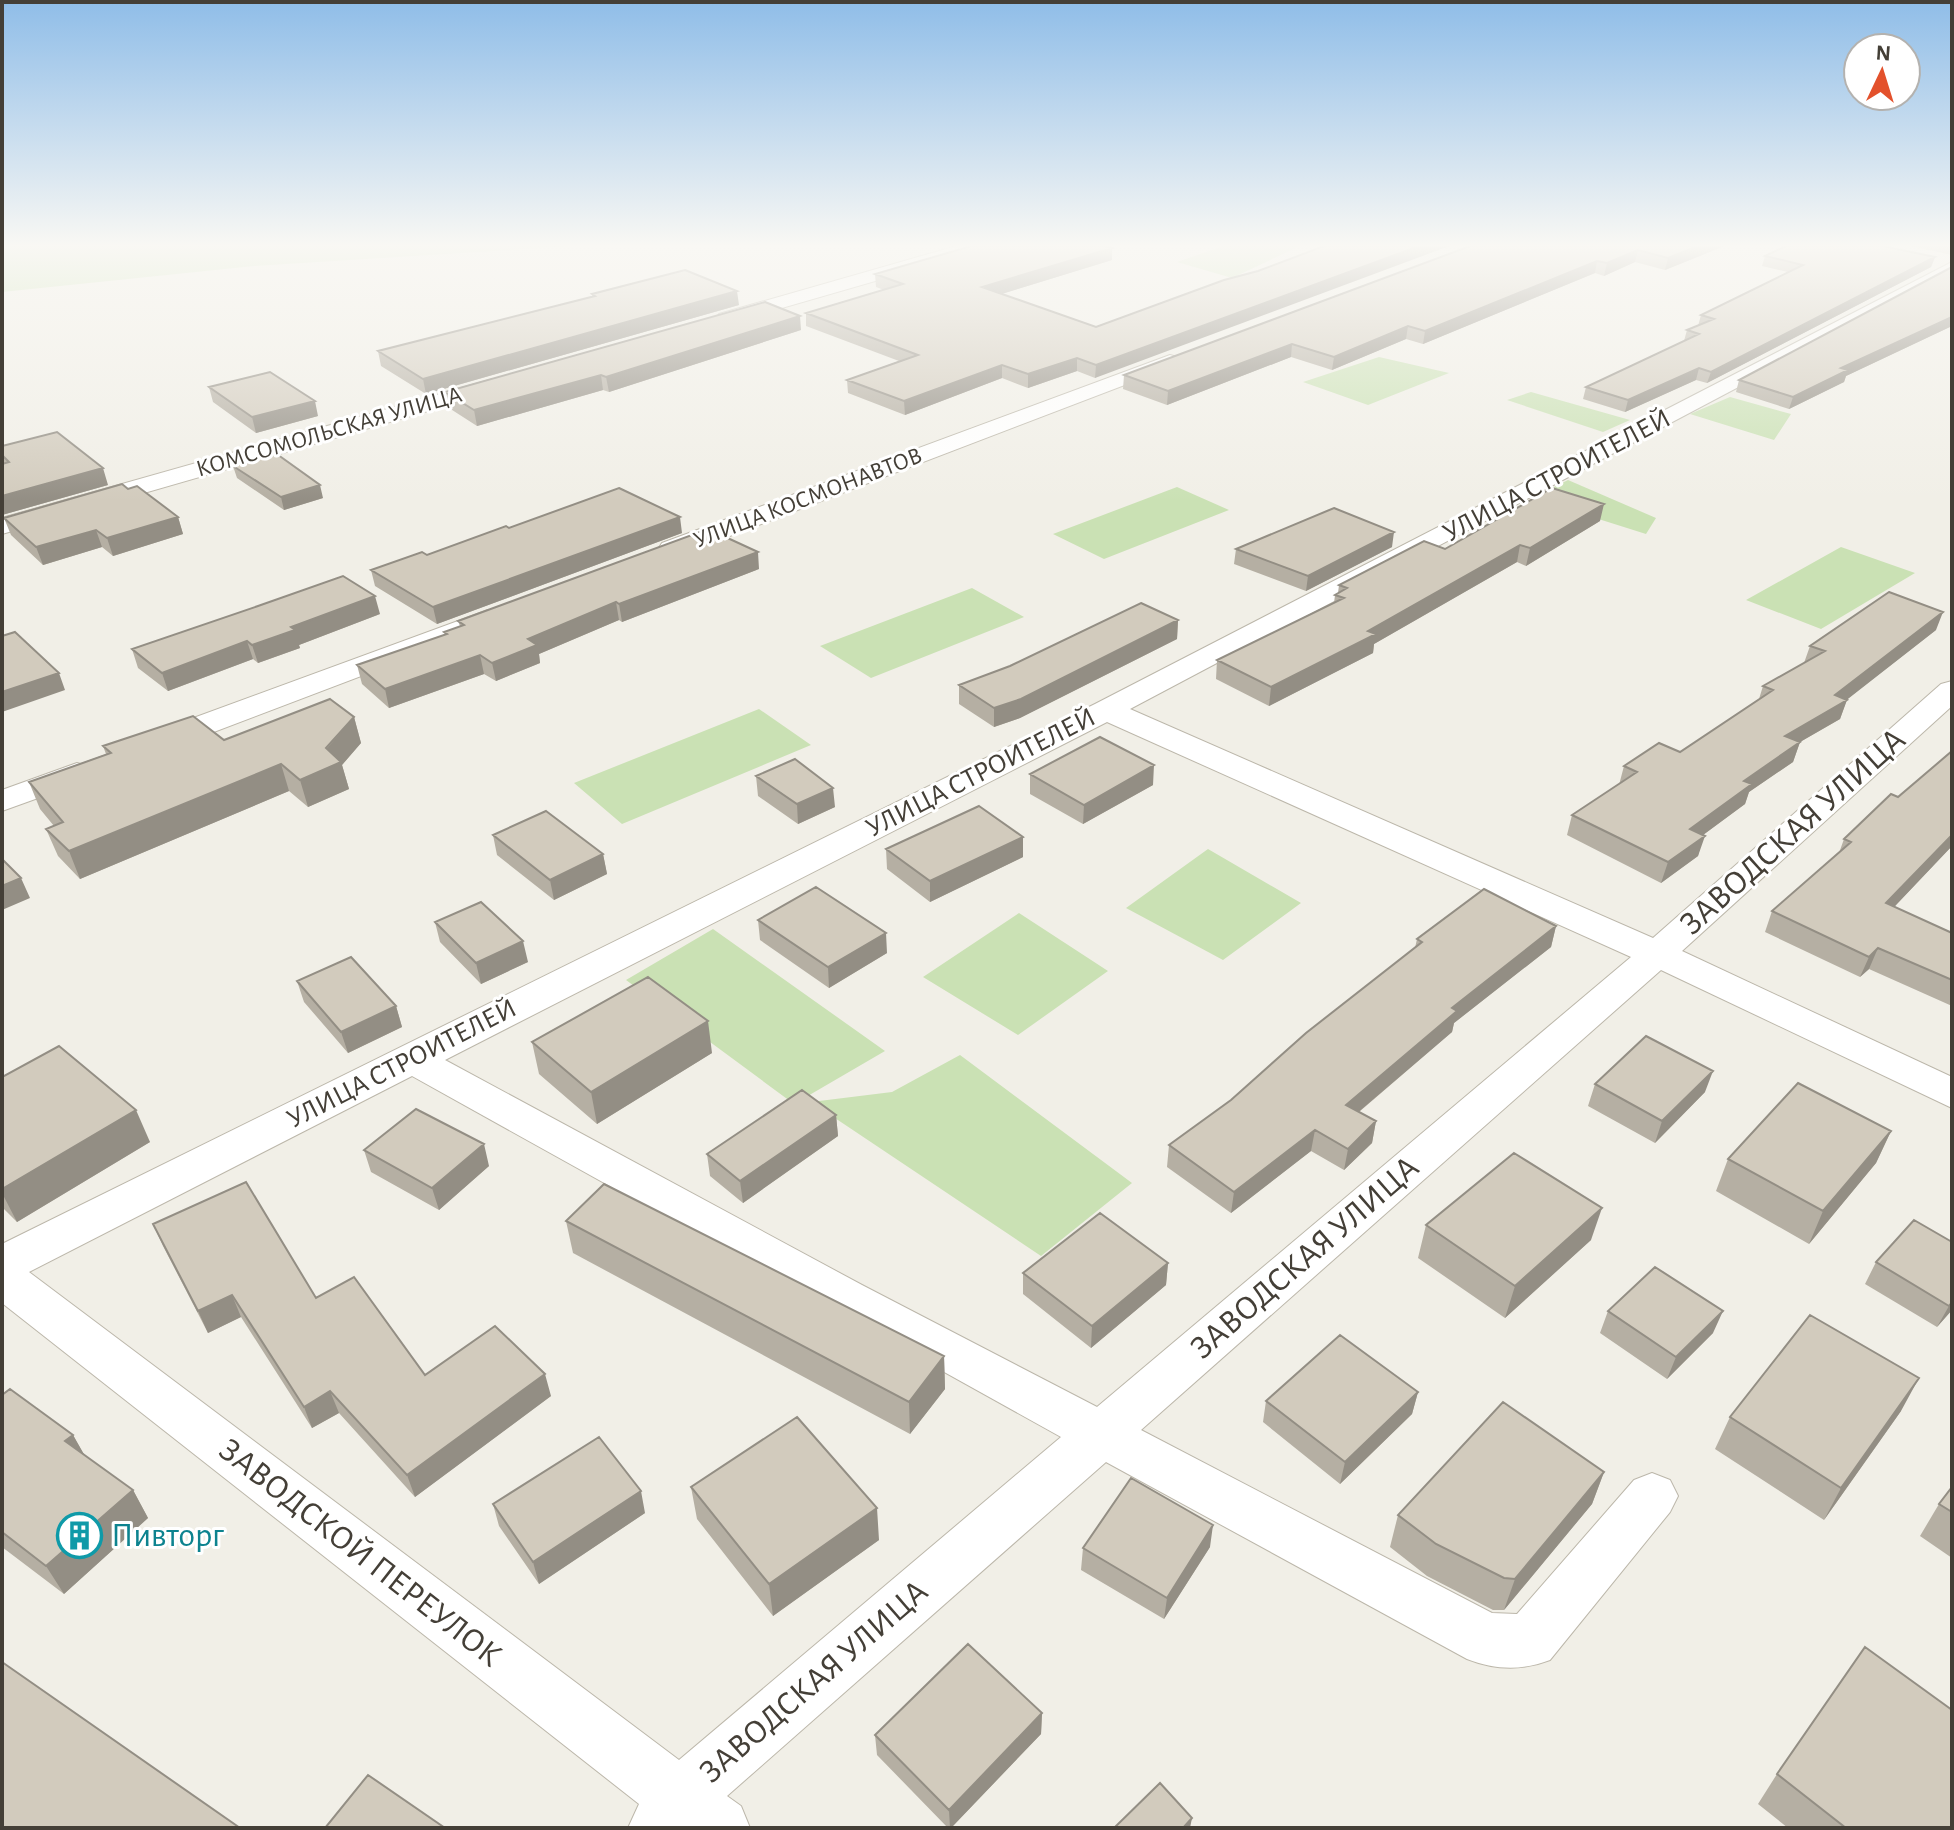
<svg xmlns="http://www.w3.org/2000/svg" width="1954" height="1830" font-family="'Alegreya Sans',sans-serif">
<rect width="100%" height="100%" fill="#f1efe7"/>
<path fill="#cae1b4" d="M2 245H589L254 266 2 292Z
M1226 245H1302L1232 278 1177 262Z
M1379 357 1449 373 1368 405 1303 382Z
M1531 392 1630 420 1603 432 1507 400Z
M1730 397 1791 414 1774 440 1690 414Z
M1568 480 1656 518 1646 534 1532 498Z
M1177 487 1229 510 1104 559 1053 534Z
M1841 547 1915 573 1821 629 1746 600Z
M972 588 1024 617 871 678 820 646Z
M759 709 811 745 622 824 574 783Z
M1208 849 1301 903 1223 960 1126 908Z
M1019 913 1108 971 1018 1035 923 977Z
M713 929 885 1051 794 1104 626 980Z
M960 1055 1132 1183 1041 1256 811 1102 892 1092Z"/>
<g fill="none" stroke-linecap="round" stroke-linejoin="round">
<defs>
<path id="minor" d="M960 245H989L986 249 733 322H719L716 318 719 314Z
M1952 262V274L1130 709 1653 938 1941 684 1952 681V706L1682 951 1952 1077V1108L1661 970 1141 1430 1492 1613 1517 1614 1634 1480 1652 1473 1670 1480 1678 1496 1670 1512 1550 1660C1522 1671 1495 1670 1467 1659L1106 1462 727 1796 741 1806 750 1828H628L639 1804 2 1303V1244L1095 704ZM1107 722 1631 957 1097 1407 862 1285 445 1060ZM412 1076 1061 1437 679 1760 29 1272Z
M1170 355 1177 357 1180 361 1177 365 680 555H662L658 549 662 543Z
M493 379 504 385 501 390 2 534V518Z
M488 610 498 612 502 618 498 624 169 749 158 751 147 749 142 742 147 735Z
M77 763 88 766 93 773 88 780 2 811V790Z"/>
</defs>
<use href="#minor" stroke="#bcb7aa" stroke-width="2"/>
<use href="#minor" fill="#fff" fill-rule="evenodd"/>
</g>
<path fill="#b5afa3" d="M1473 245H1727L1665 270 1635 262 1604 276 1595 273 1423 344 1406 339 1332 370 1291 357 1167 405 1123 389 1124 375Z
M1906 245H1952V255Z
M1112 248V260L1001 294 1096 327 1224 280 1095 378 1077 371 1028 388 1002 378 905 415 848 393 847 380 899 361 806 326V313L884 290 876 287 875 274Z
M1765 256 1935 257 1931 267 1707 383 1696 380 1625 412 1583 399 1586 387 1684 341 1687 330 1698 326 1701 315 1788 272 1762 266Z
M1952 267V326L1846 376 1844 382 1789 409 1736 392 1739 380Z
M592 294 739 305 426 394 381 366 378 351 592 297Z
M801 330 609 392 603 390 477 426 449 408 445 392Z
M209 387 318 416 256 433 213 402Z
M2 446 108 485 2 515Z
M235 463 323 498 284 510 237 478 233 466 235 465Z
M128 489 178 517 183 534 113 556 102 547 43 565 11 535 4 518Z
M1600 521 1526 566 1517 562 1374 644 1373 653 1269 706 1216 679 1217 660 1334 603 1335 595 1338 593 1339 585 1445 549Z
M509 528 682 533 437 624 375 586 371 570 427 555Z
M1392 547 1306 591 1234 564 1236 549Z
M759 569 622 622 619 620 539 654 540 663 496 681 484 674 389 708 362 684 357 665 445 635 444 632 460 626 458 621Z
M380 614 299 645 300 648 258 663 253 659 168 691 138 668 132 649Z
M1178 620 1177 639 1020 718 994 727 959 704V685Z
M1936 630 1847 699 1840 719 1800 742 1793 762 1749 792 1745 804 1703 835 1698 856 1661 883 1567 835 1572 815 1619 785 1624 766 1680 752 1759 699 1763 686 1804 663 1810 646Z
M354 717 361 743 342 765 349 789 308 807 289 791 80 879 58 856 46 829 54 826 40 809 29 782 106 754 103 746 224 740Z
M1952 751V846L1894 907 1952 933V1006L1869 969 1860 977 1765 932 1772 911 1839 853 1844 839 1898 797Z
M1030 774 1153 785 1083 824 1030 794Z
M756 776 835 807 798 824 758 796Z
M493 835 603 854 607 874 554 900 497 855Z
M1023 837V857L930 902 887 869 886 849Z
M758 920 887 953 829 988 760 940Z
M435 922 528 962 481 984 440 942Z
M1556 926 1551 947 1454 1023 1452 1032 1359 1112 1376 1121 1372 1143 1344 1170 1311 1151 1231 1213 1167 1167 1169 1145 1231 1100 1415 948 1417 939Z
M297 981 396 1006 402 1027 348 1053 304 1002Z
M532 1042 712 1053 597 1124 539 1074Z
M2 1077 150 1142 17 1222 2 1207Z
M1595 1084 1705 1092 1655 1143 1588 1106Z
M836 1115 838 1136 743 1203 710 1176 707 1154Z
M1891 1131 1876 1163 1809 1244 1716 1191 1728 1159Z
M364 1150 489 1166 439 1210 371 1172Z
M566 1221 944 1356 945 1389 910 1434 573 1253Z
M153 1224 316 1298 425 1375 551 1396 415 1497 339 1413 312 1428 241 1317 208 1333 163 1246Z
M1426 1225 1591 1240 1505 1318 1418 1258Z
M1952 1242V1310L1937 1327 1865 1284 1876 1262Z
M1168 1263 1166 1285 1091 1348 1023 1294V1273Z
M1608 1311 1713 1333 1667 1379 1600 1333Z
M1418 1392 1412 1414 1340 1484 1263 1422 1266 1401Z
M2 1395 73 1435 84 1455 133 1490 148 1518 64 1594 2 1547Z
M1901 1411 1824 1520 1715 1449 1730 1417Z
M1604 1472 1592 1504 1504 1610H1493L1427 1576 1390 1547 1398 1515Z
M691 1487 879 1540 773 1616 697 1519Z
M1952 1487V1558L1920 1536 1939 1504Z
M493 1504 645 1513 539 1584 499 1526Z
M1210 1547 1164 1619 1081 1570 1083 1548Z
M1042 1713 1041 1734 951 1828H948L877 1755 875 1735Z
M1777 1774 1950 1828H1788L1758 1804Z"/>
<path fill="#938e84" d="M1422 245H1452L1095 378 1096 365Z
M1700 245H1727L1665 270 1668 258Z
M1112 248V260L982 300V287Z
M1638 250 1635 262 1604 276 1607 263Z
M1935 257 1931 267 1707 383 1711 372Z
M1597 261 1595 273 1423 344 1425 331Z
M737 291 739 305 426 394 423 379Z
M800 316 801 330 609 392 606 377Z
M1952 317V326L1846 376 1844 382 1789 409 1793 397 1841 368Z
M1408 326 1406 339 1332 370 1334 357Z
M1292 344 1291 357 1167 405 1168 391Z
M1077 358V371L1028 388V374Z
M1002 365V378L905 415 904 401Z
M1699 368 1696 380 1625 412 1628 400Z
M601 375 603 390 477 426 474 410Z
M315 401 318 416 256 433 252 417Z
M103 468 108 485 2 515V496Z
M320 485 323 498 284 510 281 497Z
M1604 504 1600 521 1526 566 1530 548Z
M178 517 183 534 113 556 107 538Z
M680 517 682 533 437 624 433 607Z
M96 530 102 547 43 565 36 547Z
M1394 532 1392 547 1306 591 1308 576Z
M1520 545 1517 562 1374 644 1373 653 1269 706 1271 687 1368 631Z
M758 552 759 569 622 622 619 604Z
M375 596 380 614 299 645 300 648 258 663 252 645 291 627Z
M616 602 619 620 539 654 540 663 496 681 492 663 528 639Z
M1943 612 1936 630 1844 702 1847 700 1840 719 1800 742 1793 762 1749 792 1745 804 1684 849 1690 829 1744 781 1785 736 1835 695Z
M1178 620 1177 639 1020 718 994 727V708Z
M247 641 253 659 168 691 162 673Z
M480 655 484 674 389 708 385 689Z
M59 673 65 690 2 712V692Z
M354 717 361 743 342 765 349 789 308 807 300 780Z
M281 764 289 791 80 879 69 851Z
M1154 765 1153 785 1083 824 1084 805Z
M833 788 835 807 798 824 797 804Z
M1952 835V846L1878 924 1886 903Z
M1705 836 1698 856 1661 883 1668 862Z
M1023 837V857L930 902V881Z
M603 854 607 874 554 900 550 880Z
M21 878 30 898 2 910V886Z
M1556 926 1551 947 1454 1023 1452 1032 1342 1126 1346 1105 1452 1008Z
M886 933 887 953 829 988 828 967Z
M523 941 528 962 481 984 476 963Z
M1878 948 1869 969 1860 977 1869 957Z
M396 1006 402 1027 348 1053 341 1032Z
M708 1021 712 1053 597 1124 591 1092Z
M1713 1071 1705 1092 1655 1143 1662 1121Z
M136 1110 150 1142 17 1222 2 1193V1189Z
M836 1115 838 1136 743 1203 740 1181Z
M1376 1121 1372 1143 1344 1170 1348 1149Z
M1315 1130 1311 1151 1231 1213 1234 1192Z
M1891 1131 1876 1163 1809 1244 1823 1211Z
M484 1144 489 1166 439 1210 432 1188Z
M1602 1208 1591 1240 1505 1318 1515 1286Z
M1168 1263 1166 1285 1091 1348 1092 1326Z
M232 1295 241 1317 208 1333 198 1311Z
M1952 1302V1310L1937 1327 1949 1306Z
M1723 1311 1713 1333 1667 1379 1676 1357Z
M944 1356 945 1389 910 1434 909 1402Z
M545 1374 551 1396 415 1497 407 1475Z
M1919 1378 1901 1411 1824 1520 1841 1488Z
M330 1391 339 1413 312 1428 304 1407Z
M1418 1392 1412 1414 1340 1484 1345 1462Z
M73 1435 89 1463 65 1441Z
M1604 1472 1592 1504 1504 1610 1515 1579Z
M133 1490 148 1518 64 1594 46 1566Z
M641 1491 645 1513 539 1584 533 1562Z
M877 1508 879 1540 773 1616 769 1584Z
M1213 1525 1210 1547 1164 1619 1167 1598Z
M1042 1713 1041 1734 951 1828H950L949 1810Z
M1192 1818 1190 1828H1183Z"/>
<path fill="#d2cbbd" stroke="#938e84" stroke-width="2" d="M975 245H1101L1112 248 982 287 1096 327 1224 280 1258 271 1327 245H1422L1096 365 1077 358 1028 374 1002 365 904 401 847 380 918 355 806 313 903 284 875 274Z
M1473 245H1700L1668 258 1638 250 1607 263 1597 261 1425 331 1408 326 1334 357 1292 344 1168 391 1124 375Z
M1788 245H1878L1935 257 1711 372 1699 368 1628 400 1586 387 1699 334 1687 330 1714 319 1701 315 1803 265 1765 256Z
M1952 267V317L1841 368 1848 370 1793 397 1739 380Z
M685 270 737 291 423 379 378 351 595 296 592 294Z
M765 302 800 316 606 377 601 375 474 410 445 392Z
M270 372 315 401 252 417 209 387Z
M57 432 103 468 2 496V464L9 462 2 455V446Z
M274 452 320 485 281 497 233 466 237 465 235 463Z
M122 484 128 489 137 486 178 517 107 538 96 530 36 547 4 518Z
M619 488 680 517 433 607 371 570 422 552 427 555 506 526 509 528Z
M1552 488 1604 504 1530 548 1520 545 1368 631 1376 634 1271 687 1217 660 1344 598 1335 595 1347 588 1339 585 1424 541 1445 549Z
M1334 508 1394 532 1308 576 1236 549Z
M708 529 758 552 619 604 616 602 528 639 537 645 492 663 480 655 385 689 357 665 447 634 444 632 464 625 458 621Z
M343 576 375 596 291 627 295 630 252 645 247 641 162 673 132 649 258 606Z
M1889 592 1943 612 1835 695 1847 700 1785 736 1800 742 1744 781 1752 784 1690 829 1705 836 1668 862 1572 815 1637 772 1624 766 1659 743 1680 752 1773 690 1763 686 1825 651 1810 646Z
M1141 603 1178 620 1021 699 994 708 959 685 1010 666Z
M15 632 59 673 2 692V636Z
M330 699 354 717 326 748 341 762 300 780 281 764 69 851 46 829 63 822 29 782 111 753 103 746 193 716 224 740Z
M1100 737 1154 765 1084 805 1030 774Z
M1952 751V835L1886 903 1952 933V980L1878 948 1869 957 1772 911 1851 842 1844 839 1891 794 1898 797Z
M795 759 833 788 797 804 756 776Z
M979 806 1023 837 930 881 886 849Z
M546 811 603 854 550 880 493 835Z
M2 859 21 878 2 886Z
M816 887 886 933 828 967 758 920Z
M1484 889 1556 926 1452 1008 1457 1011 1346 1105 1376 1121 1348 1149 1315 1130 1234 1192 1169 1145 1231 1100 1306 1033 1422 942 1417 939Z
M481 902 523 941 476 963 435 922Z
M351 957 396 1006 341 1032 297 981Z
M648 977 708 1021 591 1092 532 1042Z
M1646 1036 1713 1071 1662 1121 1595 1084Z
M59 1046 136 1110 2 1189V1077Z
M1798 1083 1891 1131 1823 1211 1728 1159Z
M802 1090 836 1115 740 1181 707 1154Z
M416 1109 484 1144 432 1188 364 1150Z
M1514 1153 1602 1208 1515 1286 1426 1225Z
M246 1182 316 1298 354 1277 425 1375 495 1326 545 1374 407 1475 330 1391 304 1407 232 1295 198 1311 153 1224Z
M604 1184 944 1356 909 1402 566 1221Z
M1100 1213 1168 1263 1092 1326 1023 1273Z
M1914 1220 1952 1242V1302L1949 1306 1876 1262Z
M1655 1267 1723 1311 1676 1357 1608 1311Z
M1810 1315 1919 1378 1841 1488 1730 1417Z
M1340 1335 1418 1392 1345 1462 1266 1401Z
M10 1389 73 1435 65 1441 133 1490 46 1566 2 1532V1395Z
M1503 1402 1604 1472 1515 1579 1504 1578 1436 1544 1398 1515Z
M797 1417 877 1508 769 1584 691 1487Z
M599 1437 641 1491 533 1562 493 1504Z
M1131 1478 1213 1525 1167 1598 1083 1548Z
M1952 1487V1512L1939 1504Z
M968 1644 1042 1713 949 1810 875 1735Z
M1865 1647 1952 1710V1824L1950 1828H1846L1777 1774Z
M2 1662 240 1828H2Z
M368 1775 445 1828H325Z
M1160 1783 1192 1818 1183 1828H1114Z"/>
<linearGradient id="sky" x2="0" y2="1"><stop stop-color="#8fbde8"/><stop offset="0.49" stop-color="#f9f8f4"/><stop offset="1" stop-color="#f9f8f4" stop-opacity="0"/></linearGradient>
<rect width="1954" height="501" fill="url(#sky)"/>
<defs>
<symbol id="building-ring" viewBox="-11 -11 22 22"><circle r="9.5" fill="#fff" stroke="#0f9aa8" stroke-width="1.5"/><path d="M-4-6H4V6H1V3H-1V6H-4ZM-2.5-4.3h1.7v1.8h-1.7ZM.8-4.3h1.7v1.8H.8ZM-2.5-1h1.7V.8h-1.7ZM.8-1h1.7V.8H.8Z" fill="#0f9aa8"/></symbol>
</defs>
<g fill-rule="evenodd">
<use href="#building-ring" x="54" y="1510" width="51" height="51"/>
</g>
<g text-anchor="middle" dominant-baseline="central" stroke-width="6" stroke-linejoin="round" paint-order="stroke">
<g font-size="24" fill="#443f37" stroke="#fff">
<text transform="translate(329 432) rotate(-16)">КОМСОМОЛЬСКАЯ УЛИЦА</text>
<text transform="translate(808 498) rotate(-21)">УЛИЦА КОСМОНАВТОВ</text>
</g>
<g font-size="28" fill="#443f37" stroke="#fff">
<text transform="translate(1557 476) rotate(-28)">УЛИЦА СТРОИТЕЛЕЙ</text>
<text transform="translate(981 773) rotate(-27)">УЛИЦА СТРОИТЕЛЕЙ</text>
<text transform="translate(402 1064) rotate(-27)">УЛИЦА СТРОИТЕЛЕЙ</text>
</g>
<g font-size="34" fill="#443f37" stroke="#fff">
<text transform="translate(1793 832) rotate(-42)">ЗАВОДСКАЯ УЛИЦА</text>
<text transform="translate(1305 1258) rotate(-41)">ЗАВОДСКАЯ УЛИЦА</text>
<text transform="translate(360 1553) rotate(38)">ЗАВОДСКОЙ ПЕРЕУЛОК</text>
<text transform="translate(814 1682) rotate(-41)">ЗАВОДСКАЯ УЛИЦА</text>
</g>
<g font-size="34" fill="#0d838f" stroke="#fff" text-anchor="start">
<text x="111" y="1536">Пивторг</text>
</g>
</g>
<rect width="1954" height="1830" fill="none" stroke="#443f37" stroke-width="8"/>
<g transform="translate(1882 72) rotate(4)"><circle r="38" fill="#ffffff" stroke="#b4b2af" stroke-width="2"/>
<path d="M0-6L14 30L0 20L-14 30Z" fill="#e3512c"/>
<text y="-12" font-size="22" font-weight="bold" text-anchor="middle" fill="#443f37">N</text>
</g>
</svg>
